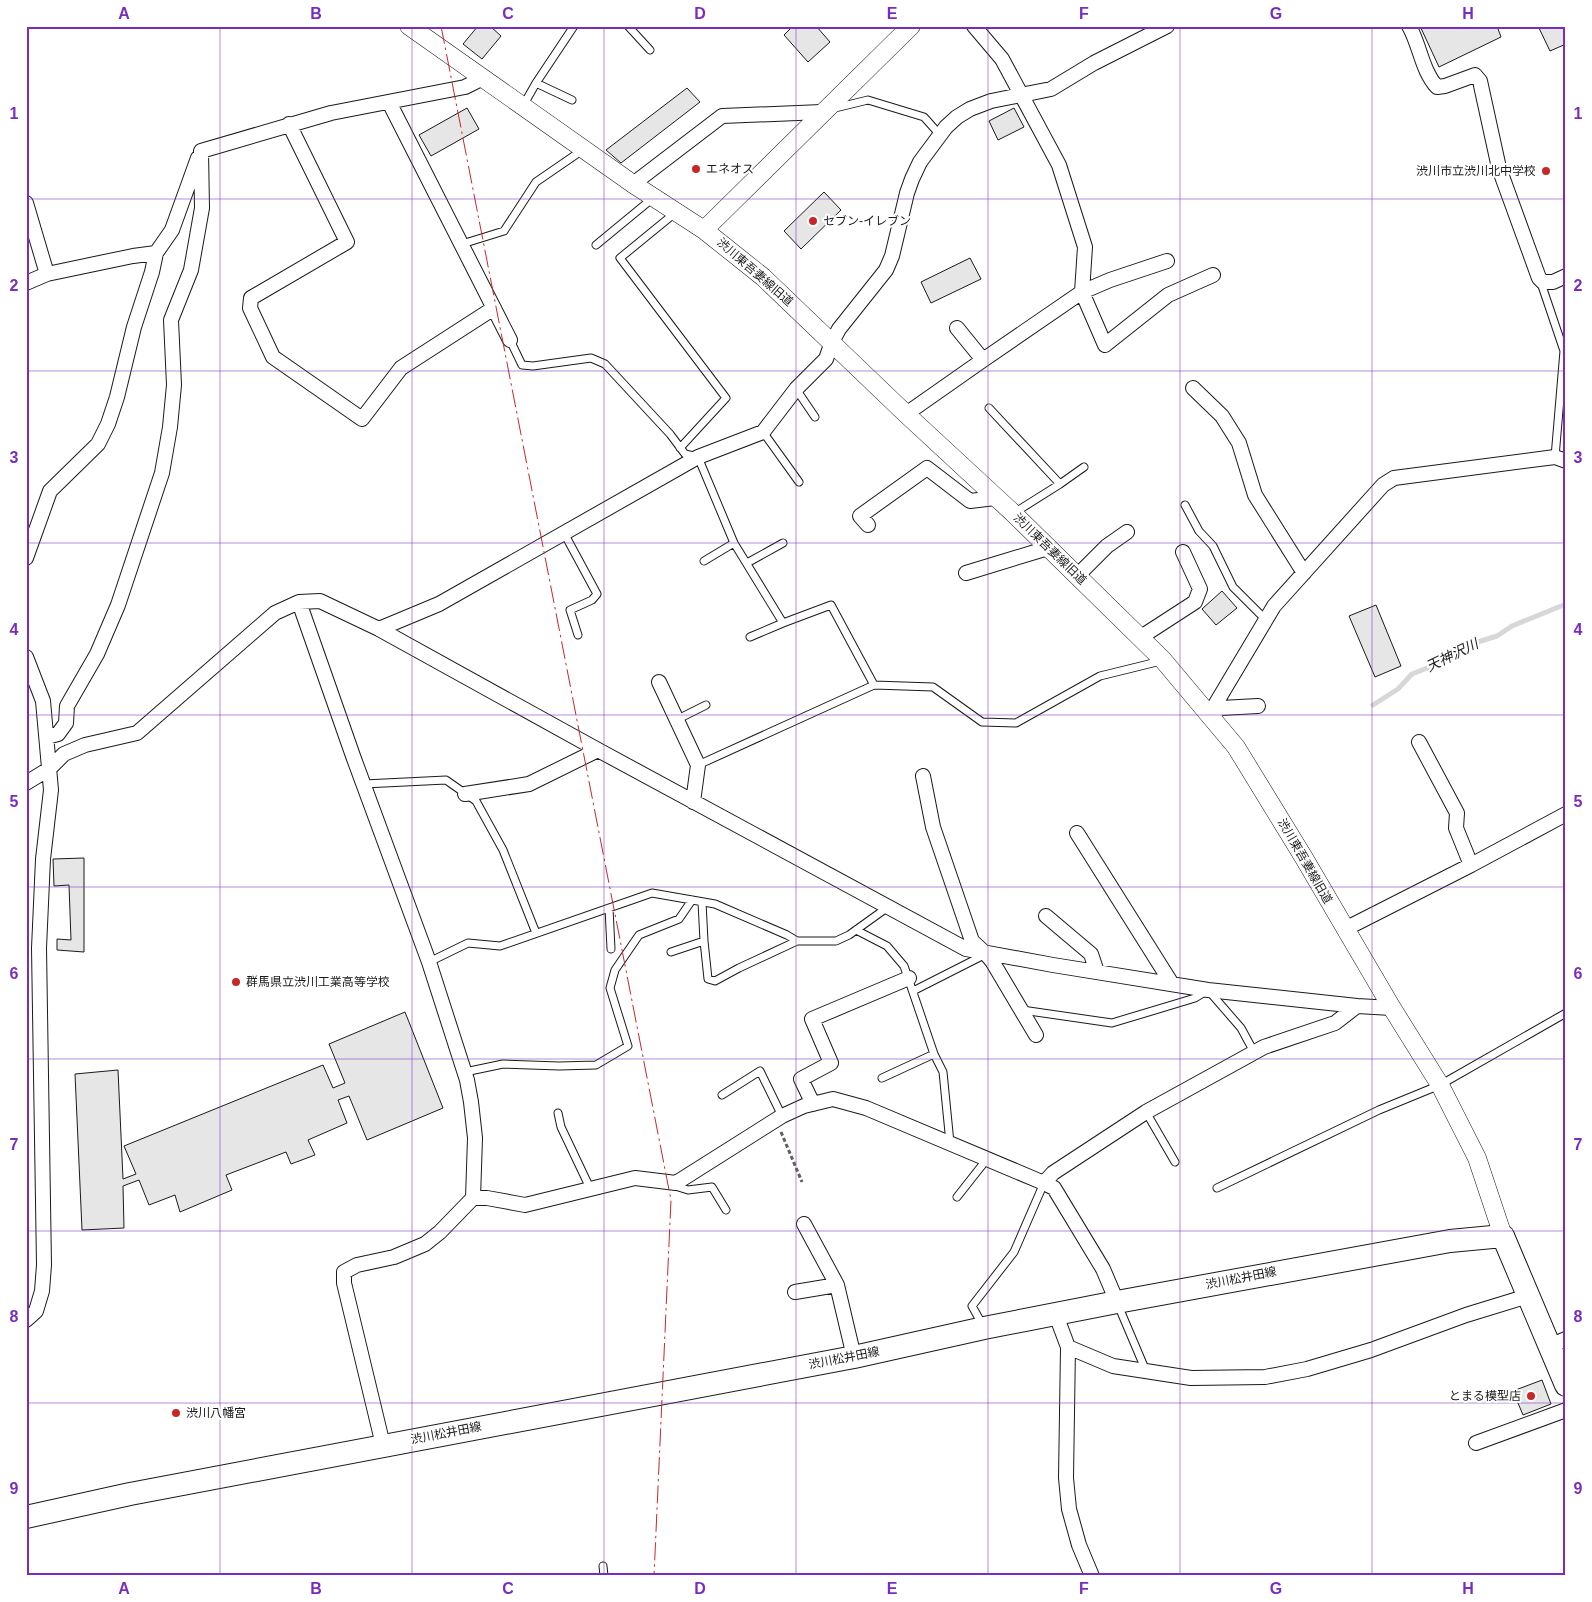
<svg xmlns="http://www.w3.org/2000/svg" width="1592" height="1602" font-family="Helvetica,'Noto Sans JP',sans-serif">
<rect width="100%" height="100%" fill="#fff"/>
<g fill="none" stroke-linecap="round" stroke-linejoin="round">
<path stroke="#d7d7d7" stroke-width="5" d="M1373 705 1398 689 1412 674 1450 659 1468 645 1497 636 1512 626 1566 604"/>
</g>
<path fill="#e6e6e6" stroke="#1a1a1a" d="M478 26H490L501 36 482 59 463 44Z
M793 26H816L830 42 808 62 784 35Z
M1420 26H1497L1501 37 1439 67Z
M1538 26H1564L1566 30V44L1550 51Z
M687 88 700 102 621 163 606 150Z
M467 108 479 129 431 156 419 135Z
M1014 108 1024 127 998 140 989 121Z
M824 192 841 210 801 249 784 231Z
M970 258 981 279 931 303 921 282Z
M1222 591 1237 608 1216 625 1202 609Z
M1376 605 1401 666 1375 677 1349 616Z
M84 858V952L57 950V939L71 940 69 885 54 886 53 859Z
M405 1012 443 1108 367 1140 349 1096 338 1100 347 1123 308 1140 315 1155 291 1164 286 1152 226 1175 232 1190 180 1212 175 1195 149 1205 139 1180 123 1186 124 1228 82 1230 75 1074 118 1070 123 1179 136 1174 124 1146 323 1065 333 1088 345 1083 329 1044Z
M1542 1380 1551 1404 1523 1415 1513 1391Z"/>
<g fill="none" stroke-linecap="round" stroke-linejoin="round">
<defs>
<path id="service" d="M628 26 650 50
M536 83 572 100
M523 106 536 83 574 26
M835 108 868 100 924 117 940 135
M675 213 620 258 726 398 680 448
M462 244 504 231 536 182 584 149
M596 245 653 198
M1540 280 1564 351 1555 457
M510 340 522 365 533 366 591 358 605 364 670 434 685 454 698 457 734 543 783 623 831 605 874 685
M796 389 815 417
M989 408 1060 484 1084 467
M763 432 799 482
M1185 505 1199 531 1213 546 1233 587 1266 620
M1014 513 1060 484
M564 533 597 594 592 600 570 610 578 635
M704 561 734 543
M747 563 783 543
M750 637 783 623
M678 719 706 705
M698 765 874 685 933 687 982 722 1016 723 1100 676 1161 661
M364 784 446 780 476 801 503 850 536 933
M702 902 704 941 708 979 715 981 739 968 797 941
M609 908 611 949
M856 930 887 946 904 966 934 1054 943 1072 950 1143
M671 952 704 941
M429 962 468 943 500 946 652 893 715 904 787 935 797 941H836L849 935 888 907
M913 991 986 954
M1022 1010 1112 1023 1195 998 1208 990 1241 1028 1254 1052
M465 1072 503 1064 559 1066 596 1065 628 1046 610 988 615 970 639 935 679 919 692 900
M882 1078 934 1054
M722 1095 760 1071 782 1116
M1146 1112 1175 1162
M558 1113 561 1127 590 1188
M672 1185 688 1190 712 1187 726 1210
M1217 1188 1379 1110 1440 1085 1566 1013
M957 1197 987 1159
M1118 1305 1146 1371
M982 1324 972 1306 1014 1252 1044 1183
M603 1566 604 1576"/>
<path id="minor" d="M974 26 1002 59 1059 165 1085 247 1082 292 1105 345 1168 295 1213 275
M1409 26C1420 45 1422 71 1437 87L1445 86 1475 75 1480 81 1499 168 1539 278 1543 282H1553L1566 276
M389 102 510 340
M289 124 347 242 251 298 250 308 273 357 362 419 401 368 494 308
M201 151 331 113 465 87 483 78
M633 184 722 116 822 112
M26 203 47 274
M26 283 47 274 133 256 156 253
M957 328 983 360
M1193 388 1222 416 1239 443 1255 495 1304 573
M906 414 983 360 1082 292 1110 280 1167 261
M868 525 860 516 927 468 970 501 995 498
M26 558 50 491 98 444 108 424 117 397 134 327 152 272 156 253 172 230 198 158
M966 573 1048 548
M1077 576 1107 546 1127 532
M299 602 353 756 429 962 467 1080 471 1102 475 1138 473 1198 440 1232 425 1244 394 1257 357 1265 344 1272V1283L383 1445
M379 629 439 604 698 457 763 432 796 389 826 359 832 342 839 329 886 270 892 256 907 193 912 179 920 162 946 127 957 117 970 109 991 101 1051 89 1094 63 1167 26
M1141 637 1195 602 1200 589 1183 552
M26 657 43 701 51 790 43 859 39 948 44 1265 42 1291 36 1311 26 1320
M659 682 698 765 693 802
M1209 715 1274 606 1383 485 1394 478 1555 457 1566 461
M1209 715 1221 708 1258 706
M47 737 58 734 66 723 67 706 97 654 118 605 162 473 170 427 174 385 171 320 191 270 202 208 201 151
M1419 742 1457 813 1456 828 1471 865
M923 776 933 827 972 941 986 954 992 961 1036 1035
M26 783 49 769 64 754 85 745 137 733 275 613 299 602 320 601 379 629 598 750 966 949 1053 965 1208 990 1357 1006 1392 1008
M465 794 529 784 598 750
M1077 833 1172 984
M1046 916 1091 954 1097 972
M1345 929 1471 865 1566 814
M813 1104 801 1079 831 1063 812 1019 909 978
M1044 1183 1053 1173 1146 1112 1264 1047 1335 1023 1357 1006
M473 1198H487L525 1205 635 1178 676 1183 782 1116 804 1106 833 1099 866 1108 1044 1183 1054 1188 1103 1269 1117 1302
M837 1285 854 1357
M795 1292 837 1285 804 1224
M1056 1315 1068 1347 1066 1478 1069 1509 1079 1545 1092 1576
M1549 1346 1566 1339
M1068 1347 1113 1366 1191 1378 1265 1377 1307 1369 1371 1350 1466 1315 1528 1296
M1476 1443 1566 1410"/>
<path id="tertiary" d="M409 26 633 184 704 230 763 277 906 414 1013 513 1163 660 1236 747 1304 858 1392 1008 1440 1085 1477 1158 1503 1236
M704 230 911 26"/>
<path id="primary" d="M26 1517 130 1494 854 1357 984 1328 1117 1302 1450 1241 1503 1236 1566 1385"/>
</defs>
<use href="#service" stroke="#1a1a1a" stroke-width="9"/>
<use href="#minor" stroke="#1a1a1a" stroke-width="16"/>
<use href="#tertiary" stroke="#1a1a1a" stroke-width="19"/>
<use href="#primary" stroke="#1a1a1a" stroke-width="24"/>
<path stroke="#5f5f5f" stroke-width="3" stroke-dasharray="4 2.5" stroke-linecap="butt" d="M781 1132 802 1182"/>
<use href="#service" stroke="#fff" stroke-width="7"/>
<use href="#minor" stroke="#fff" stroke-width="14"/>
<use href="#tertiary" stroke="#fff" stroke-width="18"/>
<use href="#primary" stroke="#fff" stroke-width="22"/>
<path stroke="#c62828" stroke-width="1" stroke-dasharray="18 4 2.5 4" stroke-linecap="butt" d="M441 26 671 1200 654 1576"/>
</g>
<path fill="none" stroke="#7b2cbf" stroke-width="1" stroke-opacity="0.55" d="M220 26V1576M412 26V1576M604 26V1576M796 26V1576M988 26V1576M1180 26V1576M1372 26V1576M26 199H1566M26 371H1566M26 543H1566M26 715H1566M26 887H1566M26 1059H1566M26 1231H1566M26 1403H1566"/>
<g fill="#c62828" stroke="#fff" stroke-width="2">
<circle cx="696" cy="169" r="5"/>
<circle cx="1546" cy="171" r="5"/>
<circle cx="813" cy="221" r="5"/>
<circle cx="236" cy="982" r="5"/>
<circle cx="1531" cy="1396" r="5"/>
<circle cx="176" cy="1413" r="5"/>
</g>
<g text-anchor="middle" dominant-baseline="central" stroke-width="4" stroke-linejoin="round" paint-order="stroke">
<g font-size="12" fill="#1a1a1a" stroke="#fff" text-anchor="start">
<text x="706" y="169">エネオス</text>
<text x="1536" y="171" text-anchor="end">渋川市立渋川北中学校</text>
<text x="823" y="221">セブン-イレブン</text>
<text x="246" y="982">群馬県立渋川工業高等学校</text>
<text x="1521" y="1396" text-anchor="end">とまる模型店</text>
<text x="186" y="1413">渋川八幡宮</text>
</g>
<g font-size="12" fill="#1a1a1a" stroke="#fff">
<text transform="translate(755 272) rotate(41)">渋川東吾妻線旧道</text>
<text transform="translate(1050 549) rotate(44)">渋川東吾妻線旧道</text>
<text transform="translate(1305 861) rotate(60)">渋川東吾妻線旧道</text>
<text transform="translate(1241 1278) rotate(-11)">渋川松井田線</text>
<text transform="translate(844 1358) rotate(-11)">渋川松井田線</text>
<text transform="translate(446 1433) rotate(-11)">渋川松井田線</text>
</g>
<g font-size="14" font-style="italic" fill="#1a1a1a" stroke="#fff">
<text transform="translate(1452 655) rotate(-26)">天神沢川</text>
</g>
</g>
<rect width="1592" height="1602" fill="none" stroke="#ffffff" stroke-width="55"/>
<rect x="28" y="28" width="1536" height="1546" fill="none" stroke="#7b2cbf" stroke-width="2"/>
<g font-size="16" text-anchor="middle" font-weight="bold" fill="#7b2cbf">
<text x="124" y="19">A</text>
<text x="316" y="19">B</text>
<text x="508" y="19">C</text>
<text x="700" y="19">D</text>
<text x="892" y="19">E</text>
<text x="1084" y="19">F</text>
<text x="1276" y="19">G</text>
<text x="1468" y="19">H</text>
<text x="14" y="119">1</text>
<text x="1578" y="119">1</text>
<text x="14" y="291">2</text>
<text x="1578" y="291">2</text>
<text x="14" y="463">3</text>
<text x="1578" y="463">3</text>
<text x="14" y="635">4</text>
<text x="1578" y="635">4</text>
<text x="14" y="807">5</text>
<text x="1578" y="807">5</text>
<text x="14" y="979">6</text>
<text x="1578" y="979">6</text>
<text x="14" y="1150">7</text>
<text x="1578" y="1150">7</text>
<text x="14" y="1322">8</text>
<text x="1578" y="1322">8</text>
<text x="14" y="1494">9</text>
<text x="1578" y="1494">9</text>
<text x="124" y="1594">A</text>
<text x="316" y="1594">B</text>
<text x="508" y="1594">C</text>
<text x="700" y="1594">D</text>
<text x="892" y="1594">E</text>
<text x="1084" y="1594">F</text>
<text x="1276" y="1594">G</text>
<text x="1468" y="1594">H</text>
</g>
</svg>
